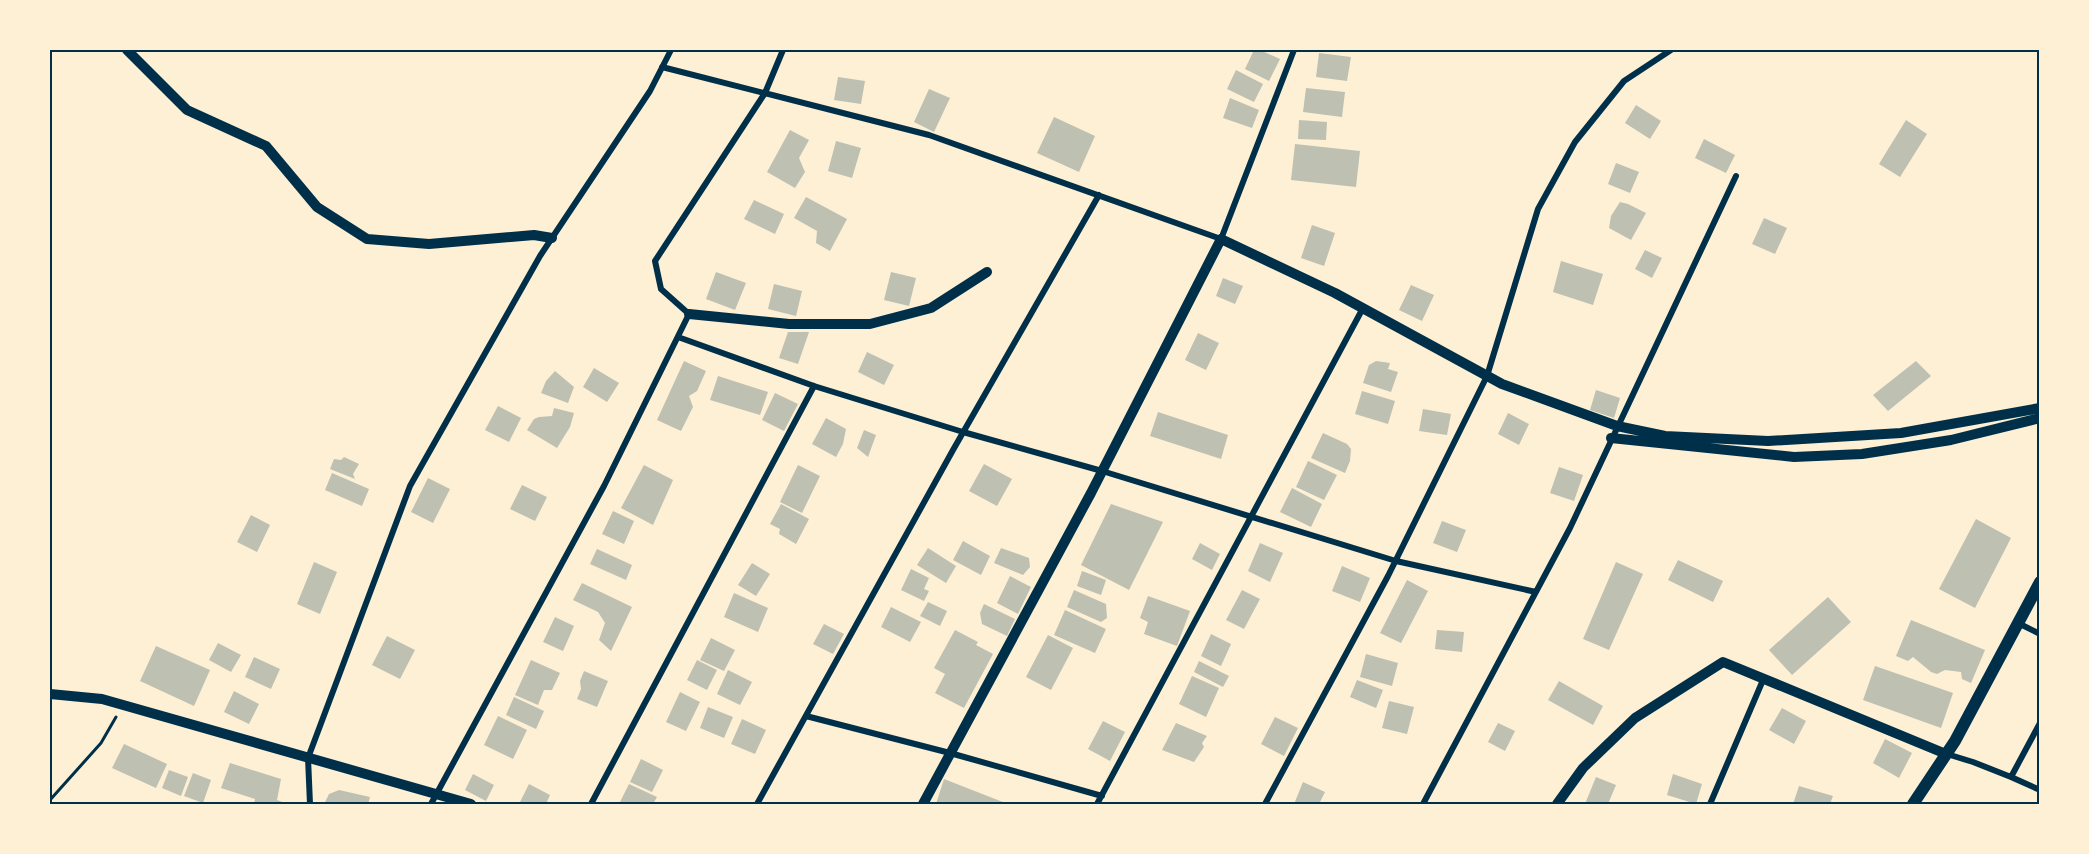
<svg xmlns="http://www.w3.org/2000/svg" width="2089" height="854" font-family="Inter,sans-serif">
<rect width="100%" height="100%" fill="#fdf0d5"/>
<path fill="#bec0b2" d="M1254 50H1260L1280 59 1269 81 1245 69Z
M1319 53 1351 57 1347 81 1316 77Z
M1236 70 1263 84 1254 102 1227 89Z
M838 77 865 81 861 104 834 100Z
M1306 88 1345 92 1342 117 1303 112Z
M929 89 950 98 934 132 914 122Z
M1230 98 1259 110 1252 128 1223 118Z
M1636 105 1661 121 1650 139 1625 123Z
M1054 117 1095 136 1079 172 1037 153Z
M1299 120 1327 122 1326 140 1298 139Z
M1906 120 1927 134 1900 177 1879 164Z
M790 130 809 140 799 158 805 172 795 188 767 172Z
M1704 139 1735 155 1726 173 1695 158Z
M836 141 861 148 852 178 828 171Z
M1295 144 1360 151 1356 187 1291 180Z
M1616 163 1639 172 1630 193 1608 184Z
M806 197 847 219 830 251 816 243 817 231 794 218Z
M754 200 784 214 775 234 744 219Z
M1620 202 1628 204 1646 213 1631 240 1609 228 1611 216Z
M1764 218 1787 228 1775 254 1752 244Z
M1312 225 1335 233 1324 266 1301 258Z
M1645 250 1662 258 1652 278 1635 269Z
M1561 261 1603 274 1593 305 1553 292Z
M716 272 746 283 735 310 706 299Z
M891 272 916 278 909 306 884 300Z
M1223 278 1243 286 1235 304 1216 296Z
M774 284 802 291 796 316 768 309Z
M1411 285 1434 295 1422 321 1399 310Z
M788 332H809L798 364 779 358Z
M1198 333 1219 343 1206 370 1185 360Z
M867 352 894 365 884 385 858 372Z
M684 361 706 371 697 391 689 396 693 407 681 431 657 420Z
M1376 361 1390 363 1388 369 1398 372 1391 392 1363 383 1369 365Z
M1916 361 1931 376 1888 411 1873 395Z
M594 368 619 383 607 402 583 387Z
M555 371 574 387 568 403 541 393 546 381Z
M718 376 768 392 760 415 710 400Z
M1596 390 1620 398 1614 418 1590 410Z
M1362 391 1395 401 1388 424 1355 414Z
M775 393 798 404 784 431 762 420Z
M498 406 521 418 509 442 485 430Z
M554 408 574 413 570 427 557 448 527 430 534 419 539 417 552 416Z
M1423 409 1451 414 1447 435 1419 431Z
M1158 412 1228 435 1221 459 1150 436Z
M1508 413 1529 424 1519 445 1498 434Z
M826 418 846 429 843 444 836 457 812 444Z
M864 430 876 435 868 457 857 448Z
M1323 433 1347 444 1351 449 1350 461 1345 473 1311 458Z
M344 457 359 464 353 474 355 479 330 469 334 459 341 460Z
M1308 461 1337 475 1324 500 1296 487Z
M984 464 1012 479 997 506 969 491Z
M644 465 673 480 653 525 621 508Z
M798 465 820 476 802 513 780 502Z
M1559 467 1583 475 1574 501 1550 493Z
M332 473 369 489 362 506 325 490Z
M428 478 450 489 433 523 411 512Z
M522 485 547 497 535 521 510 509Z
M1292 488 1322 504 1311 527 1280 512Z
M781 504 809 519 796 544 779 534 780 529 770 524Z
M1111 504 1163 522 1129 590 1081 565Z
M613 511 634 521 624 544 602 534Z
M251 515 270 525 257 552 237 542Z
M1976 519 2011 538 1975 608 1939 589Z
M1442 521 1466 530 1457 552 1433 543Z
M963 541 990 556 981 575 953 560Z
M1200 543 1220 554 1212 570 1192 559Z
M1260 543 1283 553 1270 582 1248 571Z
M928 548 956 566 946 583 917 565Z
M1001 548 1029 558 1030 567 1023 575 994 563Z
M597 549 632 565 626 580 590 564Z
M1678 560 1723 581 1713 602 1668 580Z
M314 562 337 572 320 614 297 604Z
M1616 562 1643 574 1609 650 1583 639Z
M752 563 770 574 756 596 738 585Z
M1342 566 1370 578 1360 602 1332 591Z
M911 569 929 578 924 589 929 591 924 601 901 590Z
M1082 571 1106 580 1101 595 1077 586Z
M1010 576 1031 587 1018 614 997 603Z
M1407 580 1428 591 1401 643 1380 633Z
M582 583 632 607 611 651 599 640 605 623 598 612 573 600Z
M1074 590 1106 604 1107 618 1101 622 1067 607Z
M1242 590 1260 599 1244 629 1226 620Z
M734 593 768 608 758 632 724 617Z
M1148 596 1190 611 1177 646 1144 634 1148 622 1140 618Z
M1828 597 1851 622 1792 675 1769 650Z
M928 602 947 611 940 626 920 616Z
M984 604 1015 619 1007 636 982 624 980 613Z
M891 607 921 622 910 642 881 627Z
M1065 610 1106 629 1095 653 1054 635Z
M555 617 574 626 563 651 543 642Z
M1911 620 1985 650 1971 683 1962 679 1961 672 1945 670 1937 674 1931 672 1913 657 1908 661 1896 656Z
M824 624 844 634 833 654 813 644Z
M955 630 978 642 976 645 993 654 964 708 935 693 945 674 934 668Z
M1437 630 1464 632 1462 652 1435 649Z
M1211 634 1231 644 1221 666 1201 656Z
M1048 635 1073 648 1051 690 1026 677Z
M387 636 415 650 400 679 372 665Z
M711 638 735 650 724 671 700 660Z
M218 643 241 655 231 672 209 660Z
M156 646 210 670 194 706 140 681Z
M1366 654 1398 663 1392 686 1360 677Z
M254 657 280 669 271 689 245 677Z
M531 660 560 673 552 690H544L538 705 515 695Z
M697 660 717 670 707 690 687 680Z
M1199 661 1229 676 1223 687 1194 672Z
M1875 666 1953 693 1941 728 1863 700Z
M728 670 752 682 740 705 717 694Z
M584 671 608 681 597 707 577 699 581 689 580 681Z
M1192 676 1219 688 1206 717 1179 704Z
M1357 680 1383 690 1376 708 1350 697Z
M1559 681 1603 706 1593 725 1548 700Z
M234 691 259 704 249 724 224 712Z
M680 692 700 702 686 731 666 722Z
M514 697 544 711 536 729 506 715Z
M1389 701 1414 707 1407 734 1382 728Z
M708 707 733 717 724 738 700 728Z
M1782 708 1806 721 1794 744 1769 730Z
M498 716 527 730 513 759 484 745Z
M1275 717 1298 728 1284 756 1261 744Z
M742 719 766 730 755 754 731 744Z
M1103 721 1125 732 1110 761 1088 749Z
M1176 723 1207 736 1202 743 1204 747 1194 762 1162 750Z
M1498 723 1515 731 1505 751 1488 742Z
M1885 739 1912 753 1899 778 1873 763Z
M124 744 167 764 156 788 112 768Z
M641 759 663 770 652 792 630 782Z
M230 763 281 779 277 800 288 804H254L255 799 221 788Z
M169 770 188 777 181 796 162 788Z
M193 773 211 780 203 803 184 796Z
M473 774 494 785 486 801 465 790Z
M1673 774 1702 784 1696 804 1667 795Z
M1596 777 1616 785 1608 804H1585Z
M944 779 1008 804H936Z
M1303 782 1325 792 1319 804H1294Z
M529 784 550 795 546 804H519Z
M629 784 657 797 653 804H619Z
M1799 786 1833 796 1830 804H1793Z
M339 790 370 797 368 804H324L329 794Z"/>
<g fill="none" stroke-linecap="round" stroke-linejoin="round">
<path stroke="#003049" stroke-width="3" d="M50 800 101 743 116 717"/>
<path stroke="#003049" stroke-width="6" d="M662 67 929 135 1221 239 1294 50
M678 337 814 386 963 432 1102 471 1396 561 1536 592
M2018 623 2040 634
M806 716 950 753 1102 796
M1947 754 1973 762 2011 777 2040 723
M2011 777 2040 790
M310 804 308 758 410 486 540 256 650 91 671 50
M431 804 604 486 689 314 661 289 655 261 765 93 783 50
M591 804 814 386
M757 804 953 450 1099 195
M1097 804 1363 308
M1265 804 1388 576 1487 376 1538 209 1575 142 1624 81 1671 50
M1423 804 1570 528 1736 176
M1710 804 1763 680"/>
<path stroke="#003049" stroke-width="10" d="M127 50 187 110 266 146 317 207 367 239 429 244 534 235 552 238
M689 314 789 324H870L931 308 987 272
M1611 438 1794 457 1862 454 1951 440 2040 418
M50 694 102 699 471 804
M923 804 1091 493 1221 239 1335 293 1502 384 1617 426 1665 436 1768 441 1901 433 2040 408
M1557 804 1583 768 1635 718 1723 662 1946 754"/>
<path stroke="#003049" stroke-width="12" d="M1913 804 1955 741 2040 582"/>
</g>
<rect width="2089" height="854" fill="none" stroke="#fdf0d5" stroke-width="102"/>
<rect x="51" y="51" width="1987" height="752" fill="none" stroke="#003049" stroke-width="2"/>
</svg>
